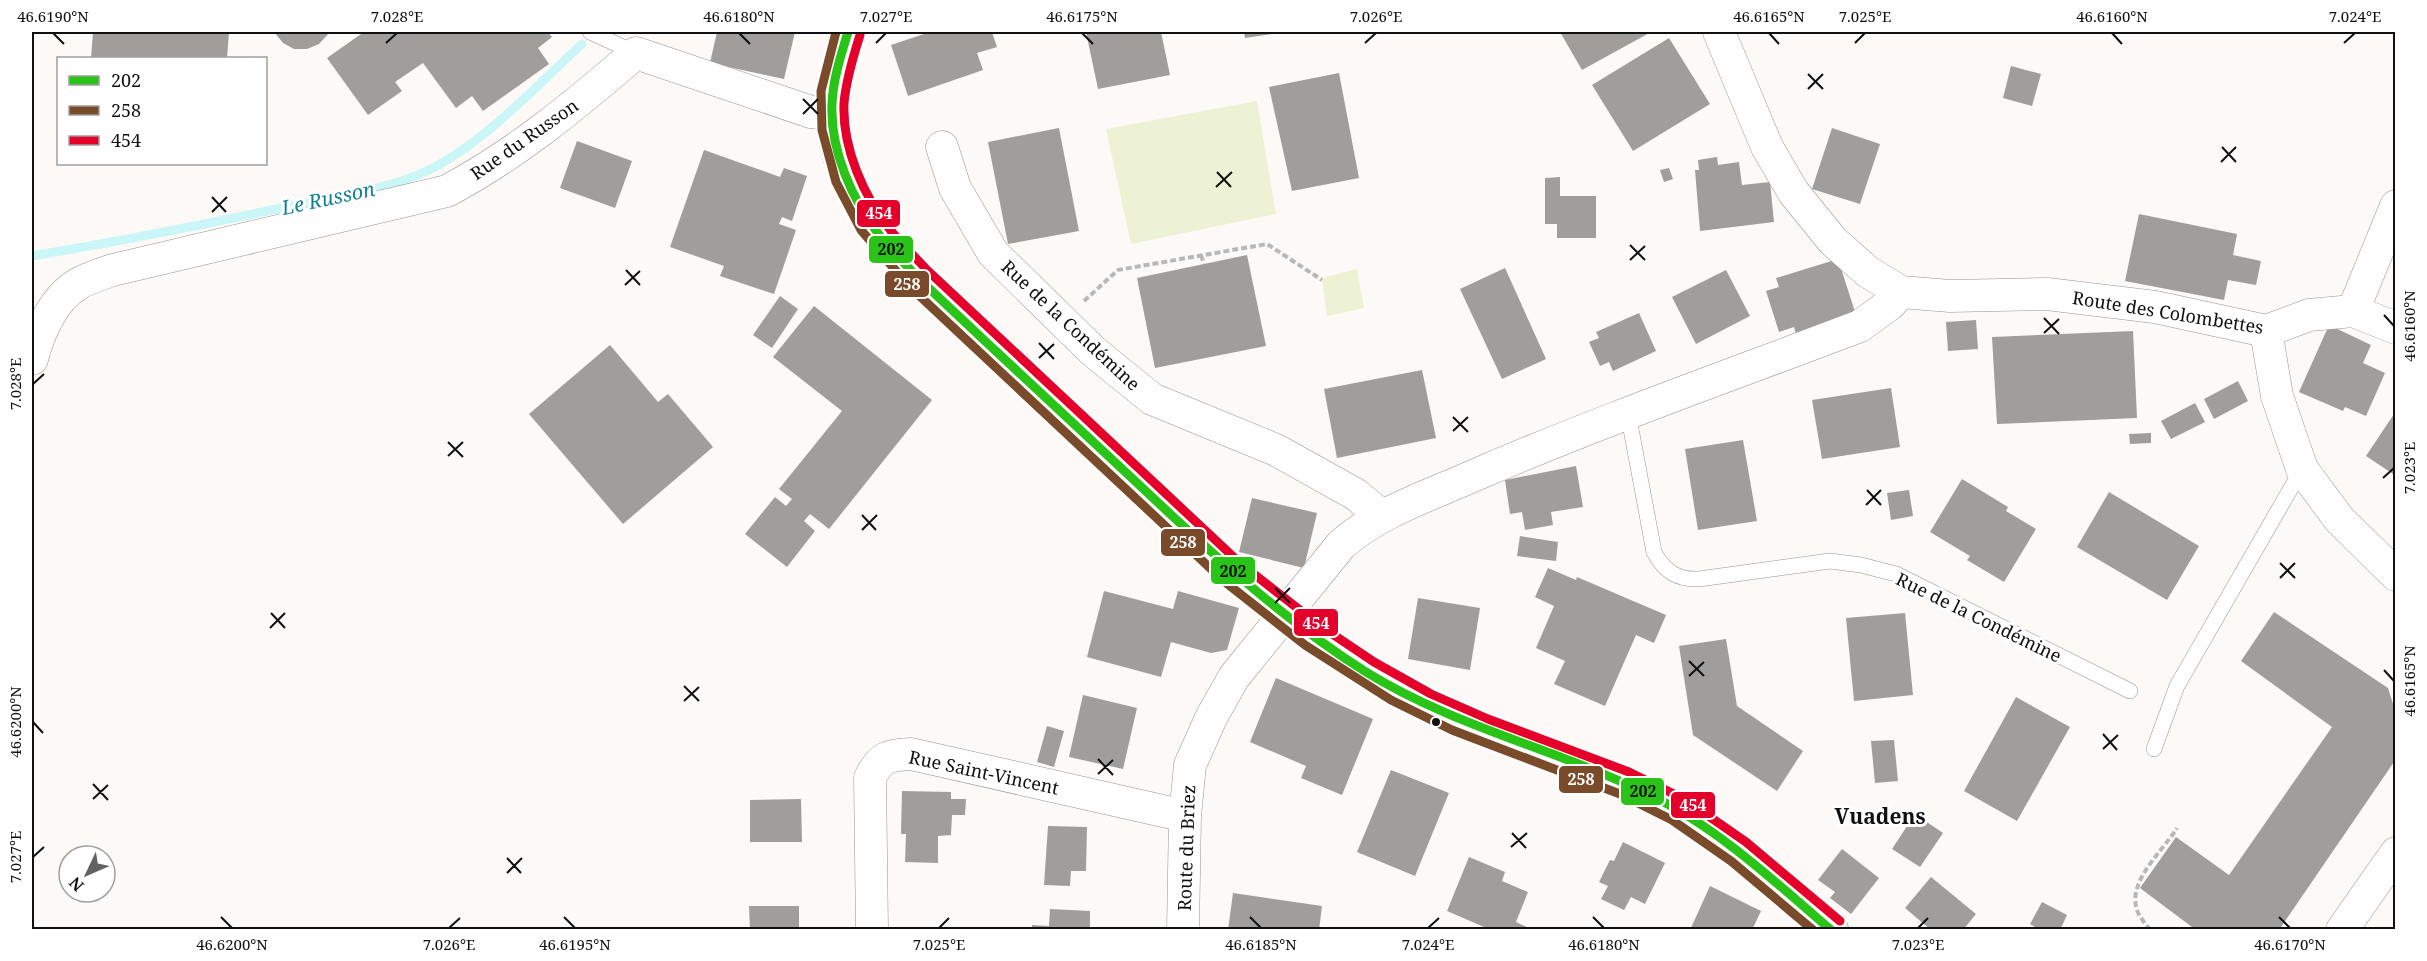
<svg xmlns="http://www.w3.org/2000/svg" width="2427" height="961" font-family="'Noto Serif',serif">
<rect width="100%" height="100%" fill="#fcf9f6"/>
<path fill="#eef2d5" d="M1257 101 1276 214 1131 244 1106 129Z
M1357 269 1364 308 1327 316 1322 278Z"/>
<g fill="none" stroke-linecap="round" stroke-linejoin="round">
<path stroke="#caf6f8" stroke-width="9" d="M32 256C120 241 207 224 295 205 339 196 391 189 431 169 486 141 536 86 582 44"/>
</g>
<path fill="#a09d9b" d="M93 32H229L227 58H91Z
M274 32H330L319 44 307 49H294L283 43Z
M359 32H548L552 37 538 48 549 64 483 111 472 96 456 108 423 63 395 82 402 91 368 115 327 58 361 34Z
M717 32H795L784 79 710 63Z
M930 32H992L997 47 977 53 983 70 908 96 891 45Z
M1086 32H1161L1170 75 1098 89Z
M1244 32H1278V33L1245 38Z
M1560 32H1651L1582 70Z
M1669 38 1710 104 1633 151 1592 85Z
M2011 66 2041 74 2032 106 2003 98Z
M1339 73 1359 178 1292 191 1269 87Z
M1059 128 1079 231 1008 244 988 142Z
M1832 128 1880 144 1860 204 1812 189Z
M577 141 632 161 615 208 560 188Z
M704 150 780 177 784 168 807 176 792 221 782 217 779 224 796 230 774 294 720 276 724 266 670 247Z
M1717 157 1718 165 1739 162 1742 185 1770 182 1774 222 1700 231 1695 170H1699L1698 160Z
M1669 168 1673 179 1664 182 1660 170Z
M1560 177V196H1596V238H1557V224H1545V178Z
M2139 214 2237 234 2233 255 2261 261 2256 285 2228 280 2224 300 2125 281Z
M1247 255 1266 346 1155 368 1137 278Z
M1838 259 1856 315 1796 334 1794 327 1779 332 1766 291 1779 287 1776 278Z
M1505 268 1546 359 1502 379 1460 289Z
M1726 270 1750 316 1696 344 1672 297Z
M780 296 798 309 772 348 753 335Z
M814 306 932 400 829 529 810 514 804 521 815 531 787 567 745 534 775 497 786 506 792 499 779 489 842 411 773 357Z
M1639 313 1656 351 1613 371 1609 362 1600 366 1589 342 1599 338 1596 332Z
M1976 320 1978 349 1948 351 1946 322Z
M2329 325 2371 345 2363 363 2385 373 2366 416 2345 407 2343 411 2299 392Z
M2133 331 2137 418 1997 424 1992 337Z
M610 345 658 402 668 394 713 447 623 524 529 414Z
M1422 370 1436 438 1337 458 1324 389Z
M2238 381 2248 401 2214 419 2204 399Z
M1891 388 1900 447 1822 459 1812 400Z
M2195 403 2205 422 2171 439 2161 421Z
M2396 411V476L2366 456Z
M2151 433V443L2130 444 2129 434Z
M1743 440 1757 521 1698 530 1685 449Z
M1576 466 1583 507 1551 512 1553 525 1525 530 1522 512 1510 514 1505 480Z
M1962 479 2008 507 2006 511 2036 529 2004 582 1967 560 1970 556 1930 532Z
M1909 490 1913 516 1891 520 1887 493Z
M2109 492 2199 546 2167 600 2077 547Z
M1252 498 1317 513 1304 568 1239 552Z
M1520 536 1558 542 1556 561 1517 556Z
M1548 568 1576 580 1577 577 1666 615 1654 643 1636 635 1605 706 1554 684 1565 661 1536 648 1554 606 1535 597Z
M1104 591 1173 609 1178 591 1239 608 1227 650 1211 653 1171 642 1161 677 1087 657Z
M1418 598 1480 608 1470 670 1408 659Z
M2274 612 2388 688 2396 713V759L2279 930H2196L2140 888 2176 837 2229 875 2332 727 2241 661Z
M1905 613 1913 695 1854 701 1846 618Z
M1726 639 1737 706 1803 751 1777 791 1693 735 1679 646Z
M1276 678 1373 719 1342 795 1301 778 1306 766 1250 742Z
M1083 695 1137 708 1123 769 1069 757Z
M2016 697 2070 727 2017 821 1964 791Z
M1047 726 1064 731 1054 767 1037 762Z
M1894 740 1898 781 1875 783 1871 741Z
M1391 770 1449 793 1415 876 1357 852Z
M902 791 951 792V799H966L965 815H952L951 835 938 836V863L905 862 906 834H901Z
M801 799 802 842H750V800Z
M1915 814 1943 833 1920 867 1892 849Z
M1048 826 1087 827 1086 871H1071L1070 886 1044 885Z
M1623 842 1665 863 1645 904 1631 897 1624 910 1601 899 1608 886 1599 882 1610 860 1614 861Z
M1842 849 1879 878 1851 914 1830 898 1835 892 1818 880Z
M1469 857 1505 872 1502 881 1528 892 1516 922 1533 930H1491L1447 911Z
M1931 877 1976 914 1963 930H1931L1905 908Z
M1710 886 1761 911 1752 930H1690Z
M1233 893 1322 906 1319 930H1228Z
M2042 902 2067 915 2060 930H2040L2030 924Z
M749 906H799V930H750Z
M1050 909 1090 911V930H1032V925L1049 926Z"/>
<g fill="none" stroke-linecap="round" stroke-linejoin="round">
<defs>
<path id="lane" d="M590 32 636 53
M1628 413 1654 552C1664 571 1677 580 1699 579L1830 561 1861 565 1896 574 2130 691
M2154 749 2177 686 2302 469"/>
<path id="street" d="M1719 32 1767 147 1794 193 1833 241 1868 272 1901 292 1950 296 2047 294 2155 307 2266 331 2309 315 2353 311 2396 328
M942 147 955 188 993 253 1093 351 1152 399 1276 450 1355 494 1382 516
M2353 311 2396 206
M2266 331 2277 396 2302 469 2339 519 2396 575
M32 359C39 332 53 299 78 284 88 278 101 274 113 270L447 191C518 153 575 105 636 53L811 112 832 114
M872 930 870 778C880 757 888 755 911 754L1185 816
M1183 930 1185 816 1190 765 1212 716 1234 677 1341 545C1378 512 1428 496 1473 476 1600 421 1731 375 1860 326L1890 304 1901 292
M2342 930 2396 853"/>
<path id="primary" d="M848 32C841 58 831 86 832 113 834 156 854 202 880 236 891 250 905 263 917 277L1233 573C1301 630 1374 684 1456 719 1529 750 1609 769 1678 810 1734 843 1783 889 1832 930"/>
</defs>
<use href="#lane" stroke="#969594" stroke-width="16"/>
<use href="#street" stroke="#969594" stroke-width="33"/>
<use href="#primary" stroke="#848281" stroke-width="34"/>
<path stroke="#b9b8b8" stroke-width="4" stroke-dasharray="6 3" stroke-linecap="butt" d="M1201 255 1204 264
M1084 301 1118 270 1267 244 1322 280
M2150 930C2146 924 2139 917 2137 910 2127 881 2163 851 2177 828"/>
<use href="#lane" stroke="#fffefe" stroke-width="15"/>
<use href="#street" stroke="#fffefe" stroke-width="32"/>
<use href="#primary" stroke="#ede3da" stroke-width="33"/>
<defs>
<path id="bus-1" d="M848 32C841 55 833 79 832 104 830 150 852 200 880 236 891 251 905 263 917 277 989 345 1061 412 1134 480 1207 549 1280 618 1366 672 1455 727 1556 749 1648 794 1717 827 1774 881 1831 930"/>
<path id="bus-2" d="M836 32 821 91 822 130 836 182 861 230 909 286 1225 582 1305 645 1391 700 1452 730 1620 794 1672 820 1731 861 1813 930"/>
<path id="bus-3" d="M860 35C853 57 846 80 844 103 842 148 864 197 891 231 902 244 914 256 926 269L1241 564 1319 625 1374 662 1431 694 1488 719 1629 772 1684 799 1746 842 1840 921"/>
</defs>
<use href="#bus-1" stroke="#fff" stroke-width="14"/>
<use href="#bus-2" stroke="#fff" stroke-width="14"/>
<use href="#bus-3" stroke="#fff" stroke-width="14"/>
<use href="#bus-1" stroke="#2ac318" stroke-width="9"/>
<use href="#bus-2" stroke="#7a4b2a" stroke-width="9"/>
<use href="#bus-3" stroke="#e4002b" stroke-width="9"/>
</g>
<path fill="none" stroke="#101010" stroke-width="2" d="M53 33 64 44M739 33 750 44M1082 33 1093 44M1769 33 1779 44M2112 33 2122 44M386 43 397 33M876 43 886 33M1365 43 1376 33M1855 43 1865 33M2344 43 2355 33M1808 74 1823 89M1808 89 1823 74M803 99 818 114M803 114 818 99M2222 147 2236 162M2221 162 2236 147M1217 172 1231 187M1216 187 1232 172M212 197 226 212M212 212 227 197M1630 245 1645 260M1630 260 1645 246M626 270 640 285M625 285 640 271M2384 315 2394 326M2044 318 2059 334M2044 333 2059 319M1039 343 1054 359M1039 358 1054 344M33 384 44 374M1453 417 1468 432M1453 431 1468 417M448 442 463 457M448 456 463 442M2383 478 2394 468M1867 490 1881 505M1866 505 1881 490M862 515 876 530M862 530 877 515M2280 563 2295 578M2280 578 2295 563M1275 588 1290 603M1275 603 1290 588M271 613 285 628M270 628 285 613M1689 661 1704 676M2384 670 2394 681M1689 676 1704 662M684 686 699 701M684 701 699 687M33 722 43 733M2103 734 2117 750M2103 749 2118 735M1098 759 1113 775M1098 774 1113 760M93 784 108 800M93 799 108 785M1512 833 1526 848M1511 847 1527 833M33 857 44 847M507 858 521 873M507 873 522 858M221 917 232 928M564 917 575 928M1250 917 1261 928M1593 917 1604 928M2279 917 2290 928M449 928 460 918M939 928 949 918M1428 928 1439 918M1918 928 1928 918"/>
<circle fill="#101010" stroke="#fff" stroke-width="2" cx="1436" cy="722" r="5"/>
<g text-anchor="middle" dominant-baseline="central" stroke-width="6" stroke-linejoin="round" paint-order="stroke">
<g font-size="18" fill="#101010" stroke="#fff">
<text transform="translate(524 139) rotate(-35)">Rue du Russon</text>
<text transform="translate(2168 312) rotate(9)">Route des Colombettes</text>
<text transform="translate(1071 325) rotate(43)">Rue de la Condémine</text>
<text transform="translate(1979 617) rotate(26)">Rue de la Condémine</text>
<text transform="translate(984 772) rotate(12)">Rue Saint-Vincent</text>
<text transform="translate(1186 848) rotate(-88)">Route du Briez</text>
</g>
<g font-size="20" font-style="italic" fill="#128192" stroke="#fff">
<text transform="translate(328 198) rotate(-12)">Le Russon</text>
</g>
<g font-size="21" font-weight="bold" fill="#101010" stroke="#fff">
<text x="1880" y="816">Vuadens</text>
</g>
</g>
<g stroke="#fff" stroke-width="2">
<rect x="856" y="199" width="45" height="29" rx="6" fill="#e4002b"/>
<rect x="868" y="235" width="46" height="29" rx="6" fill="#2ac318"/>
<rect x="884" y="270" width="46" height="28" rx="6" fill="#7a4b2a"/>
<rect x="1160" y="528" width="46" height="29" rx="6" fill="#7a4b2a"/>
<rect x="1210" y="556" width="46" height="29" rx="6" fill="#2ac318"/>
<rect x="1293" y="608" width="46" height="29" rx="6" fill="#e4002b"/>
<rect x="1558" y="765" width="46" height="29" rx="6" fill="#7a4b2a"/>
<rect x="1620" y="777" width="45" height="29" rx="6" fill="#2ac318"/>
<rect x="1670" y="791" width="46" height="28" rx="6" fill="#e4002b"/>
</g>
<g font-size="16" text-anchor="middle" font-weight="bold" fill="#fff">
<text x="879" y="219">454</text>
<text x="907" y="290">258</text>
<text x="1183" y="548">258</text>
<text x="1316" y="629">454</text>
<text x="1581" y="785">258</text>
<text x="1693" y="811">454</text>
</g>
<g font-size="16" text-anchor="middle" font-weight="bold" fill="#111">
<text x="891" y="255">202</text>
<text x="1233" y="577">202</text>
<text x="1643" y="797">202</text>
</g>
<rect width="2427" height="961" fill="none" stroke="#ffffff" stroke-width="66"/>
<rect x="57" y="57" width="210" height="108" fill="#ffffff" stroke="#9f9f9f" stroke-width="1.5"/>
<rect x="69" y="76" width="30" height="9" fill="#2ac318" stroke="#9f9f9f" stroke-width="1.5"/>
<text x="111" y="87" font-size="18" fill="#101010">202</text>
<rect x="69" y="106" width="30" height="9" fill="#7a4b2a" stroke="#9f9f9f" stroke-width="1.5"/>
<text x="111" y="117" font-size="18" fill="#101010">258</text>
<rect x="69" y="136" width="30" height="9" fill="#e4002b" stroke="#9f9f9f" stroke-width="1.5"/>
<text x="111" y="147" font-size="18" fill="#101010">454</text>
<g transform="translate(87 874) rotate(226)"><circle r="28" fill="#ffffff" stroke="#9f9f9f" stroke-width="1.5"/>
<path d="M0-4.5L10 22L0 15L-10 22Z" fill="#636260"/>
<text y="-9" font-size="16" font-weight="bold" text-anchor="middle" fill="#101010">N</text>
</g>
<rect x="33" y="33" width="2361" height="895" fill="none" stroke="#101010" stroke-width="2"/>
<g font-size="15" text-anchor="middle" fill="#101010">
<text x="53" y="22">46.6190°N</text>
<text x="397" y="22">7.028°E</text>
<text x="739" y="22">46.6180°N</text>
<text x="886" y="22">7.027°E</text>
<text x="1082" y="22">46.6175°N</text>
<text x="1376" y="22">7.026°E</text>
<text x="1769" y="22">46.6165°N</text>
<text x="1865" y="22">7.025°E</text>
<text x="2112" y="22">46.6160°N</text>
<text x="2355" y="22">7.024°E</text>
<text transform="translate(2410 326) rotate(-90)" y="5">46.6160°N</text>
<text transform="translate(16 384) rotate(-90)" y="5">7.028°E</text>
<text transform="translate(2410 468) rotate(-90)" y="5">7.023°E</text>
<text transform="translate(2410 681) rotate(-90)" y="5">46.6165°N</text>
<text transform="translate(16 722) rotate(-90)" y="5">46.6200°N</text>
<text transform="translate(16 857) rotate(-90)" y="5">7.027°E</text>
<text x="232" y="950">46.6200°N</text>
<text x="449" y="950">7.026°E</text>
<text x="575" y="950">46.6195°N</text>
<text x="939" y="950">7.025°E</text>
<text x="1261" y="950">46.6185°N</text>
<text x="1428" y="950">7.024°E</text>
<text x="1604" y="950">46.6180°N</text>
<text x="1918" y="950">7.023°E</text>
<text x="2290" y="950">46.6170°N</text>
</g>
</svg>
